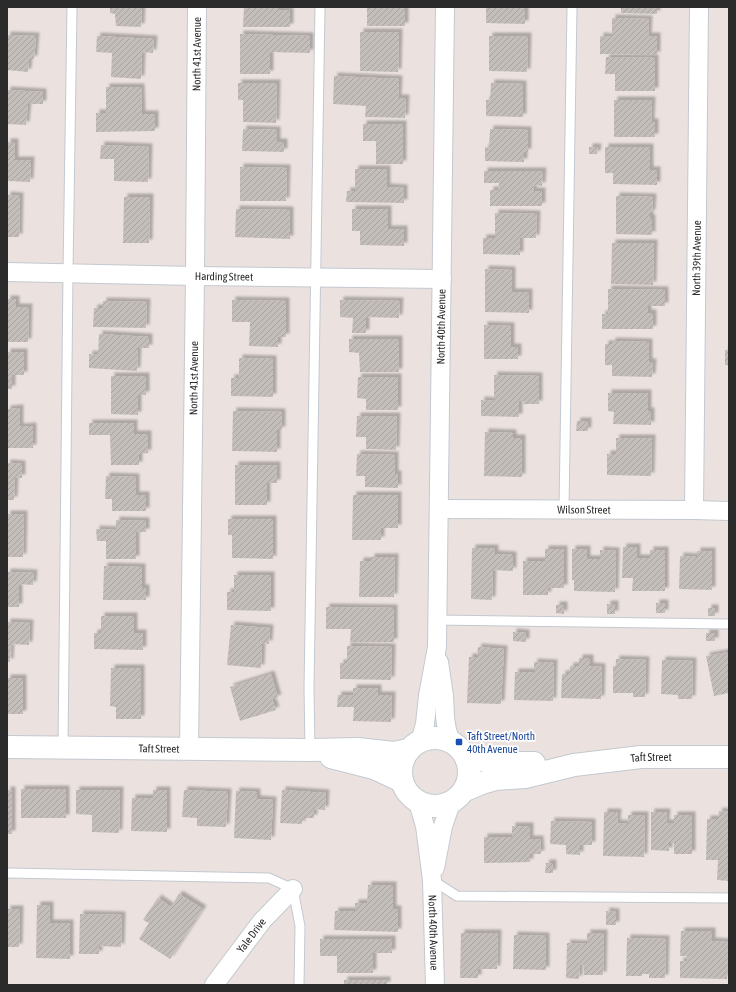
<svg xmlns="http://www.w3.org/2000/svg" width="736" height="992" font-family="'Asap Condensed',sans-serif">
<defs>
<pattern id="building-hatch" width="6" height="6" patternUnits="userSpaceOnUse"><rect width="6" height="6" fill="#c4beba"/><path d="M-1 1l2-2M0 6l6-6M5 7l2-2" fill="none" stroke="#a9a3a0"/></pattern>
<filter id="shadow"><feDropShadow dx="3.5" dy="-3.5" stdDeviation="1" flood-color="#0004"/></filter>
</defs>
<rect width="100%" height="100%" fill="#ebe2df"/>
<path fill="url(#building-hatch)" filter="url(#shadow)" d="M110 7H142L141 27 116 26 115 14 110 13Z
M244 7H278V10L290 11V27H243Z
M367 7H405V26H367Z
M486 7H525V24L486 23Z
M621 7H657V14L621 13Z
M612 18 649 19 648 36H657V55L600 54V36L612 37Z
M360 32H399L398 72 360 71Z
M240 34 310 36V53L270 52V74H240Z
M7 35 36 36 34 59H29L28 72 7 70Z
M97 36 154 39 153 53 142 52 141 79 111 77 112 53 96 52Z
M489 36H528L527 72 489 71Z
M606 57 655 58V91H615V74H605Z
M334 76 399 79 398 98H406L405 118 365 117 366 106 333 104Z
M238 83H277L276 123 243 122V100H238Z
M491 83 523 84V117L486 116V100H490Z
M106 87H141L142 114H155V131L96 132V113H106Z
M7 90 43 92V104H28L26 125 7 124Z
M614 100H652L651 122H655V137H614Z
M363 124H403V164H376V141H363Z
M243 129 277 130V142H284V152L242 151Z
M490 129 528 130V152H524V162L485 161V147L489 148Z
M7 142H15V160H31L30 182 7 181Z
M101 145 149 147 148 182 114 181V159H100Z
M589 147H598L597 154H589Z
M605 147H650V170H657V185L613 184V173H605Z
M240 167 287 168 286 201H240Z
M355 169H387V187L404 188V203L346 202 347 191H355Z
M484 171H543L542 186 534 185 533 191H542V206H490V190H498L499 183H484Z
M7 195 20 196 19 237H7Z
M616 196 653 197 652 213H650V218H652V235L616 234Z
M124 197H150L149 243H123Z
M236 209 290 210V239L235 237Z
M352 209H388V229H404V246L360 245V231H352Z
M495 213 537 214 536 238H520V255L483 254V238H495Z
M612 243H654L653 285 611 284Z
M485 269 512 270V292H529V313L485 312Z
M608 289 665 290V306H648V313H653V329H602V314H608Z
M7 299H16V307H29L28 342H7Z
M232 300 286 301V337H278V347L249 346 250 322H232Z
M340 300 400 301 399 318 366 317V333H352L353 318 340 317Z
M103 301 147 302 146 328 93 327 94 308H103Z
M484 325 511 326V347H518V359H484Z
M99 334 149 337V348H138L137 371 89 368V354L98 355Z
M349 339H399V372H360L359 353 349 352Z
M612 341 649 342V362H653L652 377 612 376V365H605V344H612Z
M725 350H729V365H725Z
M7 352H24V375H12V389H7Z
M239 358 273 359V397L231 396V378H239Z
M494 375 539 376V404H523L524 401H519V417L481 416V400L494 401Z
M111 376H146V395H138V415L111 414Z
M358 377H398V410H366V399L357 398Z
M608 393H648V411H651V425L613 424 614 412 608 411Z
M20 408V427L33 426V448H7V409Z
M233 411 282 412V430H277V452L232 451Z
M357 416H397L396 450 366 449V437H356Z
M577 421H588V431H576Z
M89 423H134V434H148V453L139 454V465H111L110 435H89Z
M485 432 513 433V438H522V477L484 476Z
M616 438H652L651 476 607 475V454H616Z
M357 454 395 455V474H398V488L365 487V476H356Z
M7 463 22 464V478H15L14 500H7Z
M235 465H277V483H267V505H235Z
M106 476 136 477V495H146V511H112V499H105Z
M353 495H398V528H381V540H352Z
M7 514H24L23 557H7Z
M228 519H273V559L232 558V535H228Z
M116 520 146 521V532H136V559H106V541H97L96 529 116 530Z
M623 547H637V558H650V550H665V591H632L633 578H622Z
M472 548H495V554L513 555V571L493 570 492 600 471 599Z
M545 549H564V588H548V595H523V561H545Z
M572 549H587V559H600V550L616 551 615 592 574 591V580H572Z
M697 551H712V590L679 589 680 556 697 557Z
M371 557H395L394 597H359L360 561H371Z
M104 566 142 567V588H146V600H103Z
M7 572 34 573 33 585 19 584V607H7Z
M234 575H271V611L227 610V592H234Z
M656 603H665V613H656Z
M607 604H615V614H607Z
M556 605H564V614L556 613Z
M326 607 394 608V642H350L351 629H326Z
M708 608H715V616H708Z
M101 616H134V633H143V650L94 649V633H101Z
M7 622 30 623 29 645 11 644 10 662H7Z
M231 625 270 628 269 644 262 643 261 668 227 665Z
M513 632 526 633V642L513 641Z
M706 633H715V641H706Z
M347 646 392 647 391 680 340 679V663H347Z
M478 647 504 649 501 704 467 703 469 657H477Z
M729 652V693L714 696 706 656Z
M579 658H590V666L602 667 601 699 561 698 562 674H569L570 666H579Z
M616 659 646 660 645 697H633V693H613V666H616Z
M662 660 693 661 692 699H678V695L661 694Z
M534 662 554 663 553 701 514 700 515 672H534Z
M111 668H141V719H116V707L110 706Z
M271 674 278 698 272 699 276 710 240 721 230 687Z
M7 678H23V714H7Z
M353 688H378V695H392L391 722 353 721 354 707H337L338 695H353Z
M21 789H66V818H21Z
M7 790H12V834H7Z
M76 790H120L119 833 92 832V815L76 814Z
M153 790H167V832L131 831 132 798H153Z
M184 790 228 792 226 827 197 826V818L182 817Z
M282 790 326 793 325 810 314 809V818H302V824L280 823Z
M236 791 257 792V799L273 800 271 840 234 838Z
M719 811 729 812V881L717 880 718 860H706L707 819H718Z
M604 812H618L617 823 628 824V815H645L644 857 603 856Z
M651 812H667L666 823H674V815H692V854H674V843H669V851L651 850Z
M551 821 592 822V845H580V855L566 854V845L550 844Z
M512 826H530V839H540L541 854H530V862L484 863V837H512Z
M546 863H553V873H545Z
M368 885H393V909H398V932L334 930 335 911H355V903H367Z
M179 894 203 909 170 959 139 939 149 923 143 920 158 898 171 907Z
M37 905H50V923H70V959L36 958Z
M7 909H20L19 947H7Z
M606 911 616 912V925H606Z
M80 914 122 915 121 947 99 946V954H79Z
M681 931H712V941L728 942 727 979 680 978V961H687V956H680Z
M461 933H498L497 969H478V978H460Z
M587 933H604L603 975H584V965H580L579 979 566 978 567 943 587 944Z
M514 935 546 936V970L513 969Z
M627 938 666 939 665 978H649V974H642V976H626Z
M320 939H392V953H373V973H337V956H320Z
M344 980H387V985H344Z"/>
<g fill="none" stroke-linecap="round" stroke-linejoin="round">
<defs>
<path id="lane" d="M564 509 572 7
M437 620 729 624
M63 748 68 273 72 7
M310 750 309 688 320 7
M7 873 269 878 293 889 300 926 299 985
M432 880 457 896 729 898"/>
<g id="street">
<path id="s1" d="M7 272 195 276 442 279"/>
<path id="s2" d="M439 509 694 510 729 511"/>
<path id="s3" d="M694 510 699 7"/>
<path d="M439 662 444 696 445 717 447 730 451 742"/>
<path id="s4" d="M420 742 425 724 428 696 437 647 445 7"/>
<path id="s5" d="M189 749 195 276 197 7"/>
<path id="s6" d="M418 802 425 826 432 880 435 985"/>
<path d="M435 868 443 826 451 803"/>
<path id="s7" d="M214 985 262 921 293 889"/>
</g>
<g id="secondary">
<circle cx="435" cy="772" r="34"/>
<path id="s8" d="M7 747 310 750 358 749 394 753 408 750"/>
<path d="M465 755 480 760 496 763H534"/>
<path d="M331 757 374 768 402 781"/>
<path id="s9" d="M465 790 482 783 496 779 525 777 574 765 641 757H729"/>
</g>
</defs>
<use href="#lane" stroke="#c3c9d0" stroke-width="11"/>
<use href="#street" stroke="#c3c9d0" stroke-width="20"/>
<use href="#secondary" stroke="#c3c9d0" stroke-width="24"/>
<use href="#lane" stroke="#fff" stroke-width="9"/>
<use href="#street" stroke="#fff" stroke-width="18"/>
<use href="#secondary" stroke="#fff" stroke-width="22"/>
</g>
<rect fill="#1a4fb4" stroke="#fff" stroke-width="1.5" x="455" y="738" width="8" height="8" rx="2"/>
<g text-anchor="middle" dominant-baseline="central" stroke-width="3.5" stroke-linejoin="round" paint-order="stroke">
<g font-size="11" fill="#2b2b2b" stroke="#fff">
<text stroke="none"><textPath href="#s5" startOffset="695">North 41st Avenue</textPath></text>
<text stroke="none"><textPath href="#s3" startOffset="252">North 39th Avenue</textPath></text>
<text stroke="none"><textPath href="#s1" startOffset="217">Harding Street</textPath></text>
<text stroke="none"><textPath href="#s4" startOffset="417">North 40th Avenue</textPath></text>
<text stroke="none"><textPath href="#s5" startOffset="371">North 41st Avenue</textPath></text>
<text stroke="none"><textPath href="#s2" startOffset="145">Wilson Street</textPath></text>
<text stroke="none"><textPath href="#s8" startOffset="152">Taft Street</textPath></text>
<text stroke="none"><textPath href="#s9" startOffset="190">Taft Street</textPath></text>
<text stroke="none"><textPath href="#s6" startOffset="132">North 40th Avenue</textPath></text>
<text stroke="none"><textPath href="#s7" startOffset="62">Yale Drive</textPath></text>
</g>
<g font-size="11" fill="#164399" stroke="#fff" text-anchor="start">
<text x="467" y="736">Taft Street/North<tspan x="467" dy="13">40th Avenue</tspan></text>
</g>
</g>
<rect width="736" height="992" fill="none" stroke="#2b2b2b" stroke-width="16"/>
</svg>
